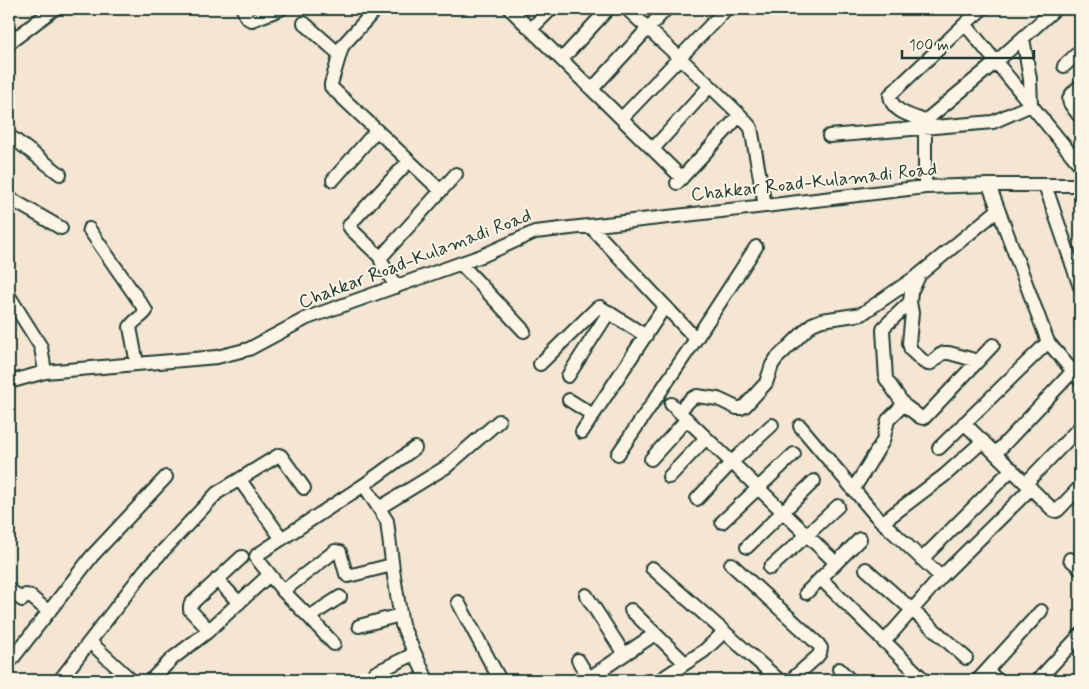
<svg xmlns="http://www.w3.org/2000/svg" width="1089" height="689" font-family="Mynerve,sans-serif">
<rect width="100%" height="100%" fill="#f5e5d3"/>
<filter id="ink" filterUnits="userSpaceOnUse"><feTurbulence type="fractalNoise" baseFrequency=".02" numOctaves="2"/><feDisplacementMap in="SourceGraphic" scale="10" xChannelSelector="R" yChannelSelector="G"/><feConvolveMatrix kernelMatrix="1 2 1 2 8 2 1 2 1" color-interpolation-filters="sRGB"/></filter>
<g filter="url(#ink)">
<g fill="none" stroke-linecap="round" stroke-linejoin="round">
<defs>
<path id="minor" d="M243 9C245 14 246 19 252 20L281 9
M376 9 345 43 342 47 331 84V87L441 191
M510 9 682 178
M627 9 710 86 740 115 751 128 765 206
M304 23 339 54
M965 24 1080 165
M531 29 551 9
M9 43 54 9
M562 59 608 9
M1064 66 1080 51
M1080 86C1063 101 1068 100 1080 117
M592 89 666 9
M622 118 726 9
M925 121C912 116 891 112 890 95L965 24 982 9
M829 136 993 122 1031 105 1030 79 1023 38
M9 138 14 139 60 174
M653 149 710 86
M333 180 376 131
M677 183 740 115
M989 185 1048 342 1080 380
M1045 185 1080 287
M925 187V121L996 62 1055 9
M9 198 61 228
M590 226 696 339
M89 229 146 311C142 317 134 320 130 327L137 364
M381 258 351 229 349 226 350 224 409 161
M461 264 524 331
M918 278 911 292 910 302 912 313 909 343 911 350 924 362 928 364 931 363 940 355 944 353H949L978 361
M396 287 381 261 382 256 456 174
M9 296 41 347 45 372
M540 364 597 308 600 307 646 336
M568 376 609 312
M9 382 45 372 217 357 249 349 307 318 484 255 535 232 765 206 925 187 989 185H1080
M569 400 593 415
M671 404 836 563
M904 405 886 379 883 330 884 327 910 302
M679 411 691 399 697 396 718 399 737 408H741L745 406 766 383 772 365 776 359 812 324 822 320 862 314 866 311 920 274 998 210
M964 423 1053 510 1056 511 1058 510 1080 487
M800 426 876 516 941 577
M582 432 665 306
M939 448 1048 342
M996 453 1072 372
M618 454 696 339 756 247
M651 459 687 419
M669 477 706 438
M240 480 282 539
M1026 483 1080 427
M364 485 387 521 393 570 402 625 427 680
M853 490 883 441 888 420 901 407 904 405 920 417 923 418 925 417 993 345
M697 499 732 462 772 425
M379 508 446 467 499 421
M722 522 794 454
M883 522 945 475 983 441
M747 547 814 481
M922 559 1012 469
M1070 559 1080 568
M731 564 818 644 821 648 820 653 817 657 791 680
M652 568 779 680
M770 568 807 535 838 506
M866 569 966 658
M217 579 239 603
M821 579 924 680
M9 589 22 600 26 595 30 596 49 612
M283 591 335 551 340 552 346 574 348 576 392 565
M806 593 860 539
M586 595 624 654
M458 602 500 680
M631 610 685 663
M309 617 340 597
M359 626 400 615
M209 630 190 610V606L191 604 242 557
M90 642 131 680
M884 642 941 577 1031 488
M334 644 309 617 283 591 258 560 256 557 257 555 364 485 415 448
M578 660 590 680
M9 663 92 556 166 477
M839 669 850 680
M987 670 997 680
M589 678 655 634
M60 680 145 570 217 493 279 455 281 456 304 488
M151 680 173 658 206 633 269 575
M375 680 374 675 375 673 414 654
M660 680 704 651 724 632
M978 680 1041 611
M1038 680 1080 635"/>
</defs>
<use href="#minor" stroke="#1f3d34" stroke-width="16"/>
<use href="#minor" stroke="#fcf5e5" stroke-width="12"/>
</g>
</g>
<g text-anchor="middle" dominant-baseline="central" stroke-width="4" stroke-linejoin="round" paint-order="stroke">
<g font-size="19" fill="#1f3d34" stroke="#fcf5e5">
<text transform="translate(814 182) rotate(-6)">Chakkar Road-Kulamadi Road</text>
<text transform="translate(415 259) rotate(-21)">Chakkar Road-Kulamadi Road</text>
</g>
</g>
<rect width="1089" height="689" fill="none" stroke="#fcf5e5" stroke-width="30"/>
<rect x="15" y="15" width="1059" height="659" fill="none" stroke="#1f3d34" stroke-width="2" filter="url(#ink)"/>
<path d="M902 50v8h132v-8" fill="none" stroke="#1f3d34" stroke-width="2.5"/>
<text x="909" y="50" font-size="15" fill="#1f3d34" stroke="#fcf5e5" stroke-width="4" paint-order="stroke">100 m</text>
</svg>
